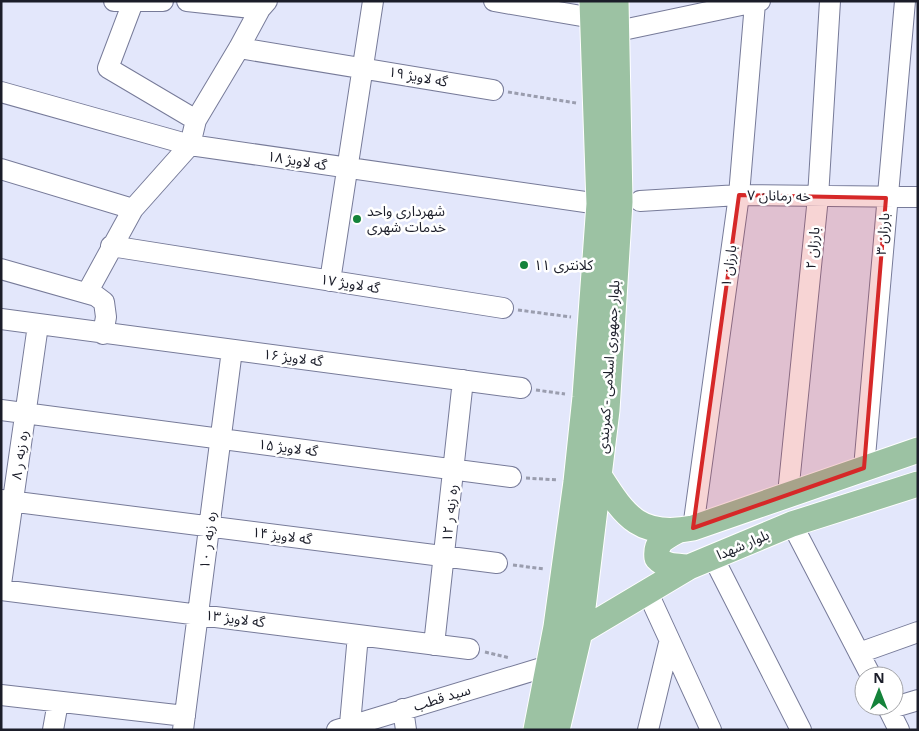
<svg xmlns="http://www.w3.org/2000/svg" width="919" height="731" font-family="Georgia,'Noto Sans Arabic',serif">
<rect width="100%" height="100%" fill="#e3e7fb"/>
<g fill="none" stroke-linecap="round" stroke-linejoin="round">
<defs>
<path id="minor" d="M114 1H163
M187 1 260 9
M494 1 593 18
M133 2 108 68 196 120
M618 31 760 1
M239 48 493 90
M1 92 190 145 599 204
M1 169 133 209
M640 201 739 195 918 197
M111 246 503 308
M1 269 96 296 104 302 106 317 103 334
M330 281 373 1
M87 293 133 209 190 145 196 120 239 48 260 9 267 1
M1 319 521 388
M1 410 511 477
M864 468 905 1
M788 494 818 197 830 1
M1 500 497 563
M792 524 871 676
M693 528 739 195 755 3
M713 557 801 730
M1 584 38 325
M1 590 469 649
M647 591 711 730
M434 645 463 380
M859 653 918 632
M1 695 185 716
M887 706 899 730
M403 709 406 730
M888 709 918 700
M350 724 358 635
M53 730 58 702
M183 730 232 350
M337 730 548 666
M648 730 669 643"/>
<path id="major" d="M600 477C626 518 641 538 693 528L918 450
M677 531C664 538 655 542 657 558 665 567 677 566 689 567
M568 629 580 632 689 567 792 524 918 484
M536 730 556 627 576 482 585 397 599 204 592 1
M557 730 580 632 607 410 620 202 616 1"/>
</defs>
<use href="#minor" stroke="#777b99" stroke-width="22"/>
<use href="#major" stroke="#fff" stroke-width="27"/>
<path stroke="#9a9dae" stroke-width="3" stroke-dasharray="4 2.5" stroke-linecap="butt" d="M508 92 576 103
M518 310 571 317
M536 390 565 394
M526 478 558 480
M513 565 544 569
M485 652 510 658"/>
<use href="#minor" stroke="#fff" stroke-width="20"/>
<use href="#major" stroke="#9cc2a3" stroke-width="25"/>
</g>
<path fill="#d62828" fill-opacity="0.2" stroke="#d62828" stroke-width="4" stroke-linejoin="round" d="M739 195 886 198 864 468 693 528Z"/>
<g fill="#14833a" stroke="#fff" stroke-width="2">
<circle cx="357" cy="219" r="5"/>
<circle cx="524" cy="265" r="5"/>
</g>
<g text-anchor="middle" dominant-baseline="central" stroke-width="5" stroke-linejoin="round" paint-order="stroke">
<g font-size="14" fill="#1b1d29" stroke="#fff">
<text transform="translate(418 77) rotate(10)">۱۹ گه لاویژ</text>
<text transform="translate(297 161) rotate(9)">گه لاویژ ۱۸</text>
<text transform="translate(779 196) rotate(1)">خه رمانان ۷</text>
<text transform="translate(883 234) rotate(-85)">بارزان ۳</text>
<text transform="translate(813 248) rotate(-84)">بارزان ۲</text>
<text transform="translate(729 266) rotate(-82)">بارزان ۱</text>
<text transform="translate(350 284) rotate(9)">گه لاویژ ۱۷</text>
<text transform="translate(293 358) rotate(7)">۱۶ گه لاویژ</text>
<text transform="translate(609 367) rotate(-86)">بلوار جمهوری اسلامی - کمربندی</text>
<text transform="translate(288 448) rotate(7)">گه لاویژ ۱۵</text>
<text transform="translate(20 455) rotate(-82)">۸ ره زبه ر</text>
<text transform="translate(450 513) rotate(-84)">ره زبه ر ۱۲</text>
<text transform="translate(282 536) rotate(7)">گه لاویژ ۱۴</text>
<text transform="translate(208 540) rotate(-83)">ره زبه ر ۱۰</text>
<text transform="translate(743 545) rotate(-23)">بلوار شهدا</text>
<text transform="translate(235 619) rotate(7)">گه لاویژ ۱۳</text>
<text transform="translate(442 698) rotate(-17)">سید قطب</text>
</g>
<g font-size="14" fill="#1b1d29" stroke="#fff" text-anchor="start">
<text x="367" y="211">شهرداری واحد<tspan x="367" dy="16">خدمات شهری</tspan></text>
<text x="534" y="265">کلانتری ۱۱</text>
</g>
</g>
<rect width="919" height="731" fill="none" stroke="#1b1d29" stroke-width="5"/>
<g transform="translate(879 691)"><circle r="24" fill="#ffffff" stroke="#a4a5a9"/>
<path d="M0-4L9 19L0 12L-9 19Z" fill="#14833a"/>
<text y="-8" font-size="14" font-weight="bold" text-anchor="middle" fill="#1b1d29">N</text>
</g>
</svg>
